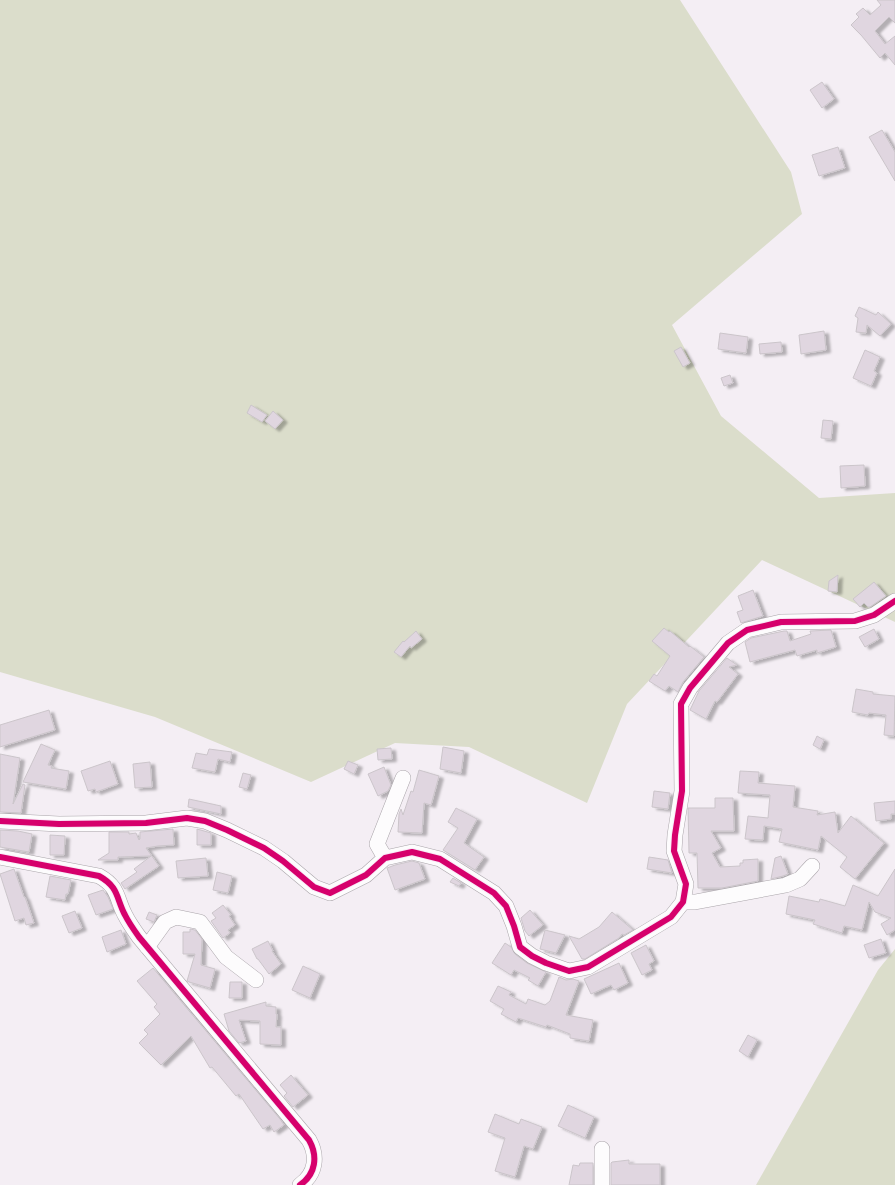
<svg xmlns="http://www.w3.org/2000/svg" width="895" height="1185" font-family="'Open Sans',sans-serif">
<defs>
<filter id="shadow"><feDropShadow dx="4.5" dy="2.5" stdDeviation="1" flood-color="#0004"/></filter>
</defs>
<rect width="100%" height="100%" fill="#f4eef4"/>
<path fill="#dbddcb" d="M0 0H680L791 172 802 214 672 325 721 416 819 498 895 493V622L762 560 627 704 587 803 469 747 395 743 311 782 155 717 0 672Z
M895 949V1185H756L878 970Z"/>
<path fill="#e0d6e0" stroke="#cbc5ca" filter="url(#shadow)" d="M877 0H895V23L889 17 875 31 885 44 895 36V65L885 53 880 58 861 35 851 25 859 17 856 14 863 8 870 15 881 5Z
M822 82 834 99 822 108 810 90Z
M882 130 895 152V181L869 137Z
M838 147 845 168 819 176 812 155Z
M859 307 876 315 878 312 891 324 880 336 867 325 866 333 856 332 858 318 855 316Z
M824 331 826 350 801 354 799 335Z
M720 333 748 337 746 353 718 349Z
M781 342 782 352 760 354 759 344Z
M681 347 690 363 683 367 674 351Z
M865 350 880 357 874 371 877 373 871 386 853 378Z
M730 375 733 383 724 386 721 378Z
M251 405 267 415 262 422 247 413Z
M273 411 283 420 275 429 265 421Z
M823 420 833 421 831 439 821 438Z
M864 465 865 486 841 488 840 466Z
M838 575 837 592 828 591 829 581Z
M874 582 886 596 870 607H868L864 603 860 607 853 599Z
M753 590 763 616 741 623 737 612 743 610 738 596Z
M664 628 669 632 670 631 689 647 690 646 704 657 683 682 678 692 669 686 665 691 649 681 654 674 657 676 670 656 652 641Z
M874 629 879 639 865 647 859 637Z
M831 630 836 647 817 653V650L797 656 795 650 750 662 745 642 751 638 784 631H787L790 641 811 634 810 631Z
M416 631 422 639 411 648 410 646 401 657 394 652 403 641 404 642Z
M727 658 737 665 729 667 738 674 717 702 715 701 706 719 690 710 699 691Z
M856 689 873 692V694L895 696 894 736 884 735 886 715 869 713 868 715 852 712Z
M49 710 55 730 0 747V725Z
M817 736 824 740 820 749 813 745Z
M41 744 55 750 48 765 52 766 51 768 69 771 66 789 23 782Z
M443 747 464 751 461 773 440 769Z
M391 748 392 759 378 760 377 749Z
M209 749 232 752 230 762 218 759 215 772 192 768 196 753 207 755Z
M0 754 20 758 13 804 23 784 25 785 21 813 0 812Z
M110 761 118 784 96 792 95 789 88 791 81 771Z
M348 761 358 765 354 774 344 769Z
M150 762 152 787 135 788 133 764Z
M384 767 391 785 388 791 378 796 368 774Z
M419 770 439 776 431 805 424 803 422 833 398 832 399 814 401 809 403 815 411 791 413 792Z
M740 771 759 772 758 783 795 786 793 807 818 811 817 815 835 812 838 833 851 816 884 843 855 879 840 867 847 857 821 836 818 850 779 842 782 829 764 826 763 840 745 839 748 816 768 818 770 795 738 793Z
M243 773 251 775 247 789 239 787Z
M654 791 670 793 668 809 652 807Z
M715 798H733L734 831H711L721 848 712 853 720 867 740 866V863H743V860L758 859V881L722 888H698L697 853H689L688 808H715Z
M189 799 221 806V814L188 807Z
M895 801V814H891V819L876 821 874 803Z
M456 808 477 819 464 843 484 857 475 870 443 850 458 828 448 822Z
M173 829 174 845 158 846 146 848 159 866 125 889 121 883 137 872 134 869 151 856 118 857V860H98L109 853V832H129V834L136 833 139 840 140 839V832Z
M197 829 211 833V845H197Z
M0 830 18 831 32 834 29 852 0 847Z
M50 835 65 836 64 855H50Z
M781 856 788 874 783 876 771 879 775 858Z
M649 857 668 860 672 873 647 869Z
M206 858 208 876 178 878 176 861Z
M412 861 419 863 425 879 395 890 387 868 395 865Z
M14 869 24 897H25L34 923 26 925 24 918 15 921 0 874Z
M895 869V930L887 935 881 924 891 918 875 912 869 902 862 930 844 926 842 933 813 924 815 920 786 914 789 896 819 902 820 899 845 906 853 885 878 896Z
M217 872 232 876 228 893 213 890Z
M50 876 71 880 68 894H66L65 900 46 897Z
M453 878 461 883 459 886 450 882Z
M103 890 108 897 113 909 96 915 88 895Z
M223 905 231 915 229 916 235 925 228 930 230 933 223 938 211 921 216 918 212 913Z
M530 910 543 925 529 936 525 931 521 918Z
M75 911 82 928 69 933 62 916Z
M149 912 157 915 154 922 146 919Z
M612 912 633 930 624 935 622 934 619 938 585 959H582L569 936 579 939 599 927Z
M190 929 195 930 202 939 201 965 215 969 210 988 189 982 187 981 195 954H183V932H190Z
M121 930 126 944 107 952 102 937Z
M545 930 565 935 556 953 540 949Z
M881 939 886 953 869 958 864 945Z
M268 941 273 951H272L281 964 269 974 258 959H257L252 949Z
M505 943 511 947 515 954 527 963 546 972 538 986 528 980 530 978 514 970 511 975 492 963Z
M646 945 654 961 649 964 652 970 642 975 631 953Z
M619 963 628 983 614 990 611 985 591 994 584 979Z
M303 966 320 974 310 998 292 990Z
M153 968 280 1119 284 1125 274 1132 270 1125 263 1129 239 1094 236 1096 212 1067 210 1068 191 1036 161 1065 139 1043 148 1034 144 1030 160 1014 154 1007 157 1004 137 981Z
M559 977 566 980 573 979 579 981 566 1015 593 1020 589 1041 570 1038V1034L547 1025 546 1027 518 1018 516 1022 501 1014 504 1009 490 1001 498 986 511 992 509 995 526 1004 528 999 545 1005 550 1001Z
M230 982H242V998H229Z
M266 1002V1006L276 1007V1014H277L276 1027H281V1045L260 1044V1021L239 1020 246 1041 239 1043 229 1031 224 1014Z
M748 1035 757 1040 748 1057 739 1051Z
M291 1075 308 1095 293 1107 284 1096 287 1093 280 1085Z
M568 1105 594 1117 585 1138 558 1126Z
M495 1114 519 1124 521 1119 542 1127 533 1149 524 1146 515 1177 495 1171 505 1138 488 1132Z
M629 1160V1164H660V1185H611V1163L612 1162Z
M580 1163H593V1185H569L573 1165 579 1166Z"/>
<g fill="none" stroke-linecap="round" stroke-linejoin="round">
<defs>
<path id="minor" d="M0 821 59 824 146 823 187 818 205 821 227 830 264 848 283 861 314 887 330 893 366 875 385 858 412 852 440 859 494 893 506 906 514 926 520 947 532 956 546 963 569 971 588 967 671 917 683 902 686 884 674 851 675 835 682 791 681 704 690 688 728 643 747 630 781 622 855 621 874 615 895 601
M0 857 99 876C119 887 116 898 125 915 129 923 134 930 139 937L309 1140C318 1156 316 1174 300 1185
M385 858 377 844 403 778
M683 902H695L786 885 800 879 812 866
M147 947 165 922 176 917 200 922 226 957 256 980
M602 1185V1149"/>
</defs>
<use href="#minor" stroke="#aaa5aa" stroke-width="16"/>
<use href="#minor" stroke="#fdfcfd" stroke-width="15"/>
<defs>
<path id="cycleway" d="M0 821 59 824 146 823 187 818 205 821 227 830 264 848 283 861 314 887 330 893 366 875 385 858 412 852 440 859 494 893 506 906 514 926 520 947 532 956 546 963 569 971 588 967 671 917 683 902 686 884 674 851 675 835 682 791 681 704 690 688 728 643 747 630 781 622 855 621 874 615 895 601
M0 857 99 876C119 887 116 898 125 915 129 923 134 930 139 937L309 1140C318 1156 316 1174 300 1185"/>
</defs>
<use href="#cycleway" stroke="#f8eaf7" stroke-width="8"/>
<use href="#cycleway" stroke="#d6006c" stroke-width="6"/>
</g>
</svg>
